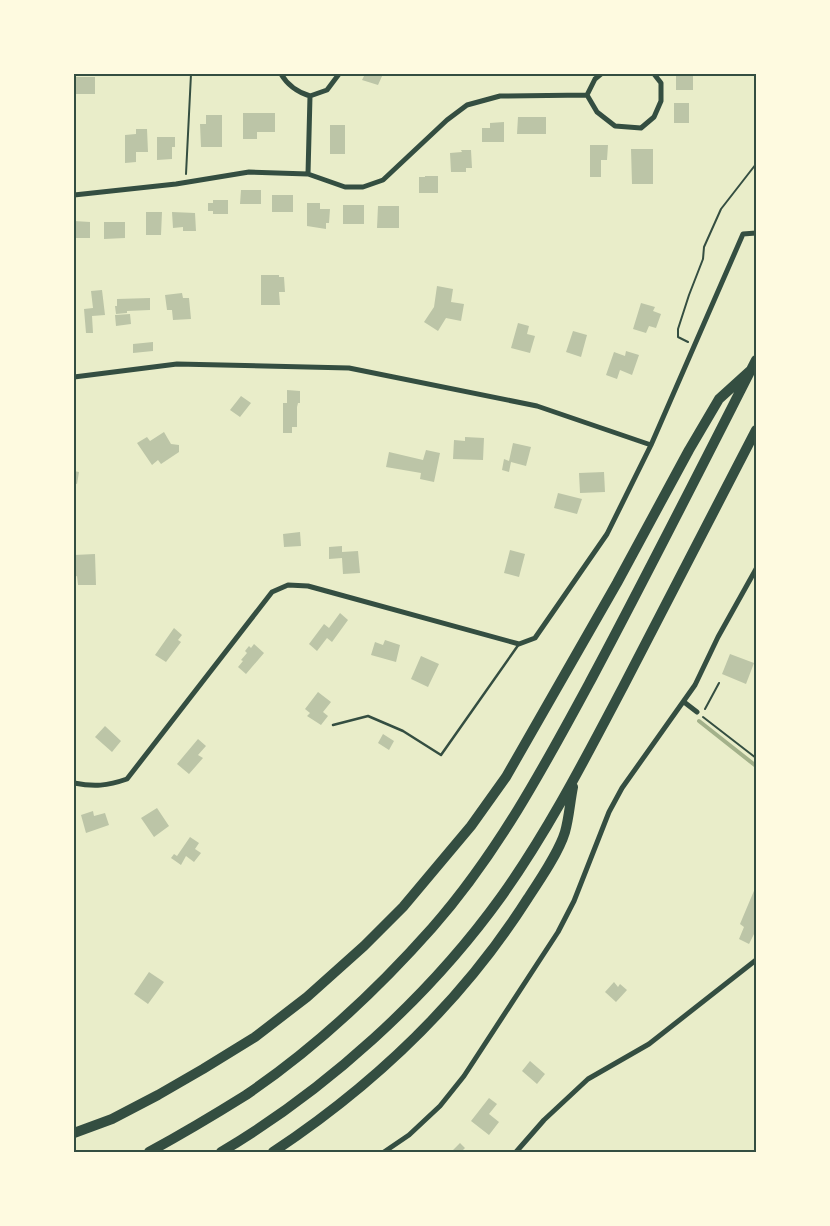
<svg xmlns="http://www.w3.org/2000/svg" width="830" height="1226" font-family="'Exo 2',sans-serif">
<rect width="100%" height="100%" fill="#e9edc9"/>
<g fill="none" stroke-linecap="round" stroke-linejoin="round">
<path stroke="#a3b18a" stroke-width="4" d="M699 721 756 766"/>
</g>
<path fill="#bcc5a7" d="M365 74H383L378 85 362 80Z
M676 74H693V90H676Z
M74 77H95V94H75Z
M674 103H689V123H674Z
M243 113H275V132H257V139H243Z
M206 115H222V147H201L200 124H206Z
M518 117H546V134H517Z
M504 122V142H482V128H490V123Z
M330 125H345V154H330Z
M136 129H147L148 152H136V162L125 163V135L136 134Z
M157 137H175V147H172V159L157 160Z
M590 145H608L607 160H601V177H590Z
M631 149H653V184H632Z
M461 150H471L472 168H466V172H451L450 153 462 152Z
M425 176H438V193H419V177H425Z
M241 190H261V204H240Z
M272 195H293V212H272Z
M213 200H228V214H213V211H208V203H213Z
M307 203H320V209H330L329 223H326V229L307 226Z
M343 205H364V224H343Z
M378 206H399V228H377Z
M146 212H162L161 235H146Z
M172 212 195 213 196 231H183V227L173 228Z
M74 221 90 222V238H74Z
M104 222H125V238L104 239Z
M261 275H279V277H284L285 292H279L280 305H261Z
M437 286 453 289 451 302 464 304 461 321 446 318 438 331 424 322 434 307Z
M102 290 105 315 92 316 93 333H86L84 309 93 308 91 291Z
M182 293 183 298H189L191 319 173 320 172 310H167L165 295Z
M150 298V310L127 311V313L116 314 115 306H117V299Z
M641 303 655 307 653 311 661 314 656 328 649 326 646 333 633 329Z
M130 314 131 324 116 326 115 315Z
M518 323 529 326 527 334 535 336 530 353 511 348Z
M573 331 587 335 581 357 566 352Z
M153 342V351L133 353V344Z
M626 351 639 355 632 375 620 370 617 379 606 375 614 352 625 356Z
M287 390 300 391V403H298L297 407V427H292V433H283V403H287Z
M241 396 251 403 240 417 230 410Z
M164 432 171 444 179 445V452L161 464 158 460 152 465 137 443 147 437 150 441Z
M465 437 484 438 483 460 453 459 454 440 465 441Z
M513 443 531 447 526 466 511 462 509 472 502 470 504 459 509 461Z
M426 450 440 453 434 482 420 479 421 473 386 467 389 452 423 460Z
M74 471 79 472 77 484 74 483Z
M604 472 605 492 580 493 579 473Z
M558 493 582 499 577 514 554 508Z
M300 532 301 546 284 547 283 534Z
M342 546V552L358 551 360 573 343 574 342 558 329 559V547Z
M510 550 525 554 519 577 504 573Z
M95 554 96 585H78L77 576 74 577V555Z
M340 613 348 620 332 642 327 638 317 651 309 644 324 624 329 628Z
M174 628 182 635 178 640 181 642 166 662 155 655Z
M385 640 400 645 396 662 371 655 375 642 383 645Z
M254 644 264 653 246 674 238 667 243 661 241 660 247 653 245 651 249 646 251 648Z
M730 654 754 663 746 684 722 674Z
M421 656 439 664 428 687 411 679Z
M318 692 331 702 323 712 328 716 321 725 307 716 310 713 305 709Z
M105 726 121 741 112 752 95 737Z
M383 734 394 741 389 750 378 743Z
M198 739 206 746 198 755 203 758 189 774 177 764Z
M157 808 169 826 154 837 141 818Z
M93 811 94 816 105 813 109 825 86 833 81 815Z
M190 837 199 843 195 849 201 853 194 862 186 856 181 865 171 858 174 854 177 856Z
M756 886V914L755 918 756 919V930L749 944 739 939 744 927 740 924Z
M149 972 164 982 148 1004 134 994Z
M614 982 618 987 620 984 627 990 616 1002 605 992Z
M530 1061 545 1074 537 1084 522 1071Z
M489 1098 497 1104 489 1114 499 1122 489 1135 471 1121Z
M460 1143 465 1148 461 1152H456L453 1150Z"/>
<g fill="none" stroke-linecap="round" stroke-linejoin="round">
<path stroke="#344e41" stroke-width="2" d="M186 174 191 74
M688 342 678 337V329L689 295 703 259 704 247 721 209 756 164
M705 709 719 683
M703 717 756 758"/>
<path stroke="#344e41" stroke-width="2.5" d="M333 725 368 716 403 731 441 755 519 644"/>
<path stroke="#344e41" stroke-width="5" d="M281 74C288 86 297 92 310 96L327 90 339 74
M587 95 597 112 615 126 641 128 654 117 661 101V83L654 74
M587 95 595 79 601 74
M308 174 310 96
M74 195 176 184 249 172 308 174 345 187H363L383 180 447 120 467 105 500 96 587 95
M74 377 177 364 349 368 537 406 651 445
M684 702 697 712
M74 783C94 787 107 786 127 779L272 592 288 585 308 586 519 644 535 638 607 534 651 445 743 234 756 233
M384 1152 409 1135 440 1106 464 1076 558 932 574 901 609 812 622 788 695 685 718 637 756 569
M516 1152 544 1120 588 1079 649 1044 756 960"/>
<path stroke="#344e41" stroke-width="10" d="M74 1133 112 1119 158 1095 203 1069 255 1037 307 997 364 946 403 907 471 826 506 777 617 583 689 450 719 399 751 370
M149 1152C182 1134 214 1115 246 1095 315 1048 377 990 432 928 498 853 545 765 592 678 648 573 702 466 756 360
M221 1152C326 1090 429 997 501 897 548 831 585 759 623 687 667 601 712 516 756 430
M273 1152C374 1085 463 1000 528 898 540 880 559 852 565 832 569 818 570 802 573 787"/>
</g>
<rect width="830" height="1226" fill="none" stroke="#fefae0" stroke-width="150"/>
<rect x="75" y="75" width="680" height="1076" fill="none" stroke="#344e41" stroke-width="2"/>
</svg>
